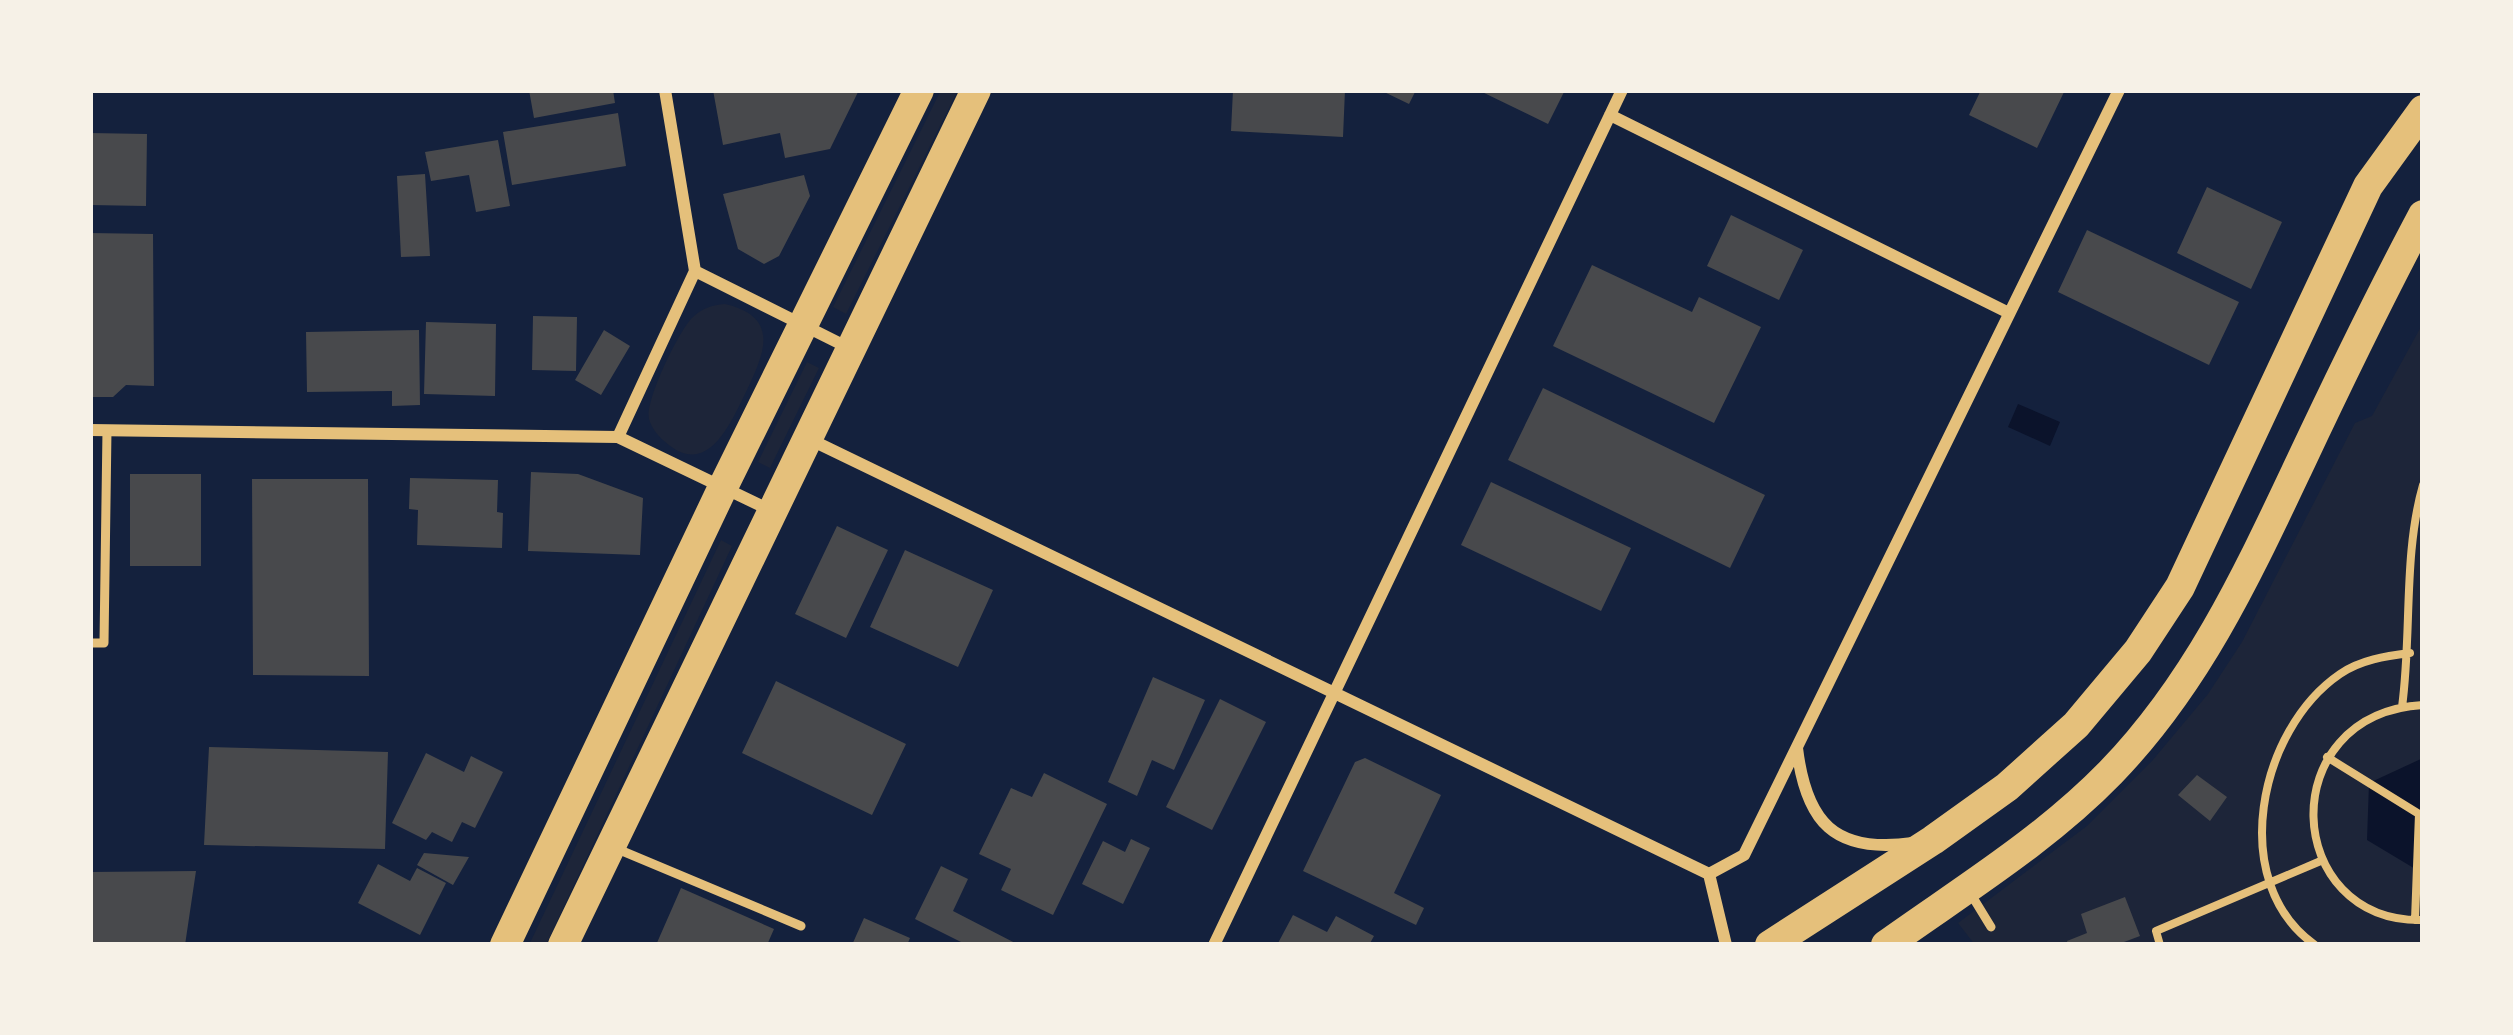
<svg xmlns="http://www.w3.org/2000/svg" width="2513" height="1035" font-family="'Golos Text',sans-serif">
<rect width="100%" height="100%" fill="#14213d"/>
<path fill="#1d2539" d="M941 90H958L846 314 833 307Z
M725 304C780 317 765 352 747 390 731 422 708 481 664 441 658 436 651 427 649 419 645 400 679 331 692 318 702 308 712 305 725 304Z
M2423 323V945H1975L1958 923 2087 826 2152 761 2208 694 2242 642 2355 423 2372 416Z
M807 362 819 368 770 468 758 462Z
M721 540 732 546 546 945H529Z"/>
<path fill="#0b132b" d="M2018 404 2060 422 2050 446 2008 427Z
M2423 758V867L2417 870 2367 840 2369 783Z"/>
<path fill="#48494c" d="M529 90H613L615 103 534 118Z
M713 90H859L830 149 785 158 780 133 723 145Z
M1233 90H1345L1343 137 1231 131Z
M1380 90H1416L1409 104Z
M1478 90H1565L1548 124Z
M1981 90H2065L2037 148 1969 115Z
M618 113 626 166 512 185 503 132Z
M90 133 147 134 146 206 90 205Z
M498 140 510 206 476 212 469 175 431 181 425 152Z
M425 174 430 256 401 257 397 176Z
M804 175 810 196 779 256 764 264 738 249 723 194Z
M2207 187 2282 222 2251 289 2177 253Z
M1731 215 1803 250 1779 300 1707 266Z
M2087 230 2239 302 2209 365 2058 292Z
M90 233 153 234 154 386 126 385 113 397H90Z
M1592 265 1692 312 1699 297 1761 327 1714 423 1553 346Z
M533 316 577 317 576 371 532 370Z
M426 322 496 324 495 396 424 394Z
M419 330 420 405 392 406V391L307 392 306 332Z
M604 330 630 346 601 395 575 380Z
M1543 388 1765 495 1730 568 1508 460Z
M531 472 578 474 643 498 640 555 528 551Z
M130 474H201V566H130Z
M410 478 498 480 497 512 503 513 502 548 417 545 418 510 409 509Z
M252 479H368L369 676 253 675Z
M1491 482 1631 548 1601 611 1461 545Z
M837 526 888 550 846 638 795 614Z
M905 550 993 590 958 667 870 627Z
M1153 677 1205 700 1174 770 1152 760 1137 796 1108 782Z
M776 681 906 744 872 815 742 753Z
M1220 699 1266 722 1212 830 1166 807Z
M209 747 388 752 385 849 204 845Z
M426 753 464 772 471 756 503 772 475 828 462 822 452 842 432 832 426 840 392 823Z
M1365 758 1441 795 1394 893 1424 908 1416 925 1303 871 1355 762Z
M1044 773 1107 804 1053 915 1001 890 1011 869 979 854 1011 788 1032 797Z
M2197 775 2227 797 2210 821 2178 795Z
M1131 839 1150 848 1123 904 1082 884 1103 841 1125 852Z
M424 853 469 857 453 885 417 865Z
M378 864 410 881 417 868 446 883 420 935 358 903Z
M941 866 968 879 953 911 1019 945H967L915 919Z
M196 871 185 945H90V872Z
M681 888 774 929 767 945H656Z
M2125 897 2140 936 2116 945H2068L2067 941 2087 933 2081 914Z
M1293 915 1327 932 1336 916 1374 936 1369 945H1277Z
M864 918 910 938 907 945H852Z"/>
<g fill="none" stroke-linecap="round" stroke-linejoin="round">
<path stroke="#e5c07b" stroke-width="8" d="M2423 705C2272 714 2282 923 2423 920
M2402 707C2412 634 2403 555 2423 485
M2327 757 2419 814
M2415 920 2419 814
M2160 945 2156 931 2323 860
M2315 945C2227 883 2258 730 2340 674 2360 660 2386 656 2410 653"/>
<path stroke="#e5c07b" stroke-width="9" d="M90 643H104L107 430
M615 848 801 926
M1969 891 1991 927"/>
<path stroke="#e5c07b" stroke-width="12" d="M1610 115 2009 313
M695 271 849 348
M90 430 618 437 770 510
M618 437 695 271 665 90
M807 438 1709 874 1726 945
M1797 748C1806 822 1834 854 1913 843
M1709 874 1744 855 2119 90
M1214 945 1622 90"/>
<path stroke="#e5c07b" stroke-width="30" d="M505 945 723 487 919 90
M563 945 976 90
M1770 945 1933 840 2007 787 2076 725 2138 651 2180 587 2368 186 2423 110
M1886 945C1963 890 2045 840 2111 772 2198 682 2248 573 2301 461 2340 378 2380 296 2423 215"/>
</g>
<rect width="2513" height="1035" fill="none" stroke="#f6f1e7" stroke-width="186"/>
</svg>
